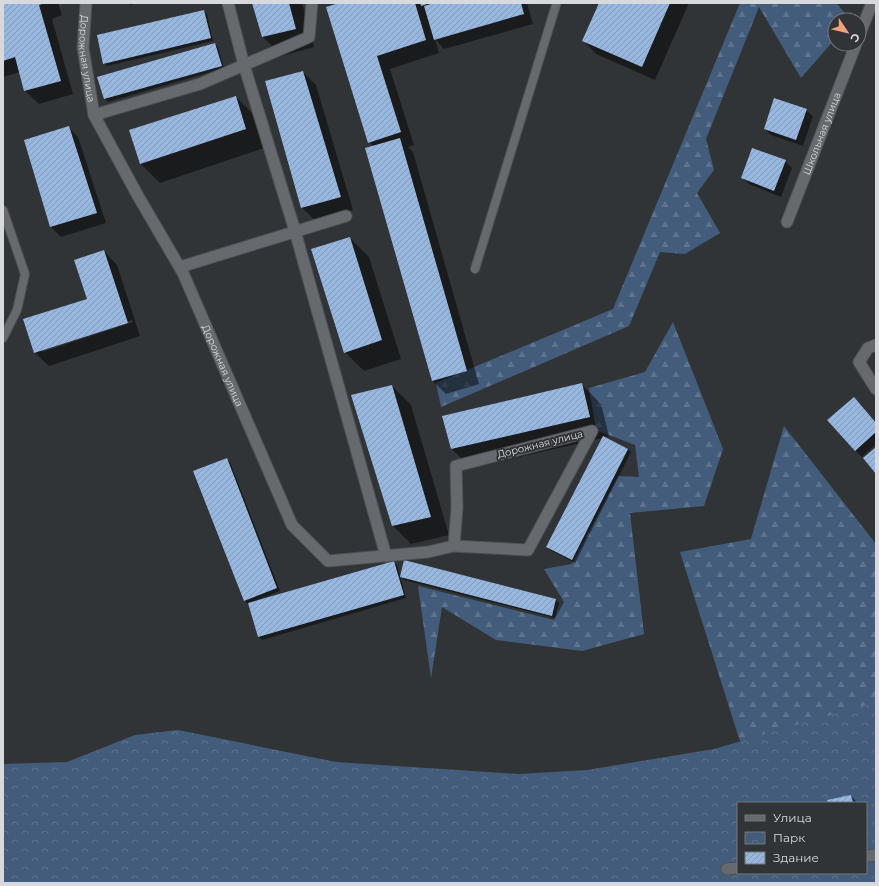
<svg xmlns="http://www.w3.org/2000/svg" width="879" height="886" font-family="Montserrat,sans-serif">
<defs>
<pattern id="forest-firs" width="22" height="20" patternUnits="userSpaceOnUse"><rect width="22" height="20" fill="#445c7b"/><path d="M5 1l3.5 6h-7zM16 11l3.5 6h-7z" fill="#5e738d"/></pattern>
<pattern id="park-crowns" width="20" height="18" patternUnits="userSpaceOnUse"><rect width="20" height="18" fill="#445c7b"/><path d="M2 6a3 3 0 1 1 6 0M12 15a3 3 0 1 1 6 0" fill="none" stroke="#5e738d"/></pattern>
<pattern id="building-hatch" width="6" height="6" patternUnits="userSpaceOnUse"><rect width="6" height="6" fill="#98b7df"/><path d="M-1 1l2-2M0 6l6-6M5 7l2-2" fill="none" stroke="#829ab8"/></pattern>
</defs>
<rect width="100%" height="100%" fill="#313437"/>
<path fill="url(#forest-firs)" d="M740 3H836L851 20H835V39L801 78 759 7 706 139 714 170 697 193 720 233 685 254 660 252 629 326 441 407 436 383 613 309Z
M673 322 723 449 704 506 630 513 644 634 582 651 496 640 442 607 431 678 418 586 554 620 564 602 544 569 572 564 618 476 639 477 635 445 596 430 589 388 645 372Z
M784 426 876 544V735L744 754 680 552 751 539Z"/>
<path fill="url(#park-crowns)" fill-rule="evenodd" d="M876 702V883H3V764L67 762 135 735 178 730 336 762 519 774 587 770 714 749ZM738 803H866V873H738Z"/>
<path fill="#0007" fill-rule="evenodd" d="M3 3H58L62 15 52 19 73 94 39 104 25 91 20 72 3 77Z
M128 3H137L130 5Z
M253 3H302L314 47 282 56 263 37Z
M342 3H527L533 24 444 49 435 39 439 53 390 69 414 145 408 147 413 152 479 384 446 394 432 380 373 146 369 142Z
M600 3H689L655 80 596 54 583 40Z
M204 11 207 14 213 41 107 66 104 63Z
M215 44 218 47 224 68 108 102 105 99 98 78Z
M303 72 316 85 353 210 316 221 302 208Z
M236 97 255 116 264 148 160 183 141 164 130 130Z
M806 110 813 116 803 146 771 135 765 129Z
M68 127 78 137 106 223 61 237 51 227 26 141Z
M785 161 792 168 781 197 749 184 742 178Z
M350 238 369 257 401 359 364 371 345 352Z
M104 251 117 265 140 336 49 366 35 353 25 320 88 300ZM132 320 133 322 42 352V350Z
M582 385 601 404 609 436 604 437 628 449 631 452 575 563 550 550 547 547 603 438 471 468 452 449Z
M392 386 411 405 449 535 411 544 392 525Z
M876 423V444L862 457 855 450Z
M227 459 230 462 280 591 257 600 258 602 394 562 397 565 406 598 262 640 259 637 249 603 248 604 245 601Z
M401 577 556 600 559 603 555 618 404 580Z
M851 796 858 803H829Z"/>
<path fill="url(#building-hatch)" d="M3 3H45L39 5 61 81 24 91 15 57 3 61Z
M252 3H289L296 29 262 37Z
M339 3H415L426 40 377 56 401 132 368 143 326 7Z
M420 3H430L421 6Z
M434 3H521L524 14 434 40 424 6Z
M599 3H670L642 67 582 41Z
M204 10 211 38 103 64 97 35Z
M215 43 222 66 104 99 97 77Z
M303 71 341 197 301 208 265 81Z
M236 96 246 129 140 164 129 130Z
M774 98 807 109 796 140 764 129Z
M69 126 97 213 50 227 24 140Z
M400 138 467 371 432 381 365 148Z
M752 148 786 160 774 191 741 178Z
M350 237 382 340 344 353 311 249Z
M104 250 128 323 34 353 23 319 87 299 74 260Z
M582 383 590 417 451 449 442 416Z
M392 385 431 517 392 526 351 395Z
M854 397 876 423V432L855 451 827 420Z
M603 436 628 449 572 560 546 547Z
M876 447V474L863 458Z
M227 458 277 588 244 601 193 471Z
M404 560 556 599 552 616 400 577Z
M394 561 404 595 258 637 248 603Z
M851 795 853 803H828L827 800Z"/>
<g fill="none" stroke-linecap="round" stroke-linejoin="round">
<defs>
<path id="service" d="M3 210 25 274 17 310 3 338
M475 269 556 5V3"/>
<g id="minor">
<path id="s1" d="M86 3 83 48 94 115 138 196 183 273 292 525 328 561 428 552 454 546 528 550 592 431 456 466 457 508 454 546"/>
<path d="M228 3 244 65 295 231 386 556"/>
<path d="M859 36 872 3"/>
<path d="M94 115 200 84 309 37 312 3"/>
<path id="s2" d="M787 222 856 44"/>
<path d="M180 267 346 216"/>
<path d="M876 345 868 348 859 362 876 389"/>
<path d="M866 856 876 855"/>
<path d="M727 869 738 868"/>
</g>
</defs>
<use href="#service" stroke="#4e5054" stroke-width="10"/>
<use href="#minor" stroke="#4e5054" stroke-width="13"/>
<use href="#service" stroke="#66696d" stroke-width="8"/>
<use href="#minor" stroke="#66696d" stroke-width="11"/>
</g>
<g text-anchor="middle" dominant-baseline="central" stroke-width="4" stroke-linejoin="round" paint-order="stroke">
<g font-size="10" fill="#d8d9dc" stroke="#313437">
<text stroke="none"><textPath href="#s1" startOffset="56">Дорожная улица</textPath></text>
<text stroke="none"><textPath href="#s2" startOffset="95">Школьная улица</textPath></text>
<text stroke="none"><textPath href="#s1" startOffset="395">Дорожная улица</textPath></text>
<text transform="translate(540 444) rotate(-14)">Дорожная улица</text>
</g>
</g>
<rect width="879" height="886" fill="none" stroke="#d8d9dc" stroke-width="8"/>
<rect x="737" y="802" width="130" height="72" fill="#313437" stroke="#747679"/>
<rect x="745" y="815" width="20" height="6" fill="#66696d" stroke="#747679"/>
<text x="773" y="822" font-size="12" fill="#d8d9dc">Улица</text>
<rect x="745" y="832" width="20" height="12" fill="url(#park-crowns)" stroke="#747679"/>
<text x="773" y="842" font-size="12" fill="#d8d9dc">Парк</text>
<rect x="745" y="852" width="20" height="12" fill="url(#building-hatch)" stroke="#747679"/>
<text x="773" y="862" font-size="12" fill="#d8d9dc">Здание</text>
<g transform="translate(847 32) rotate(125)"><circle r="19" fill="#313437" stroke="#747679"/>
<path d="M0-3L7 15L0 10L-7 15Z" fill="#f1a17c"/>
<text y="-6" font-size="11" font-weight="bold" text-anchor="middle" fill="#d8d9dc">С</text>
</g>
</svg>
